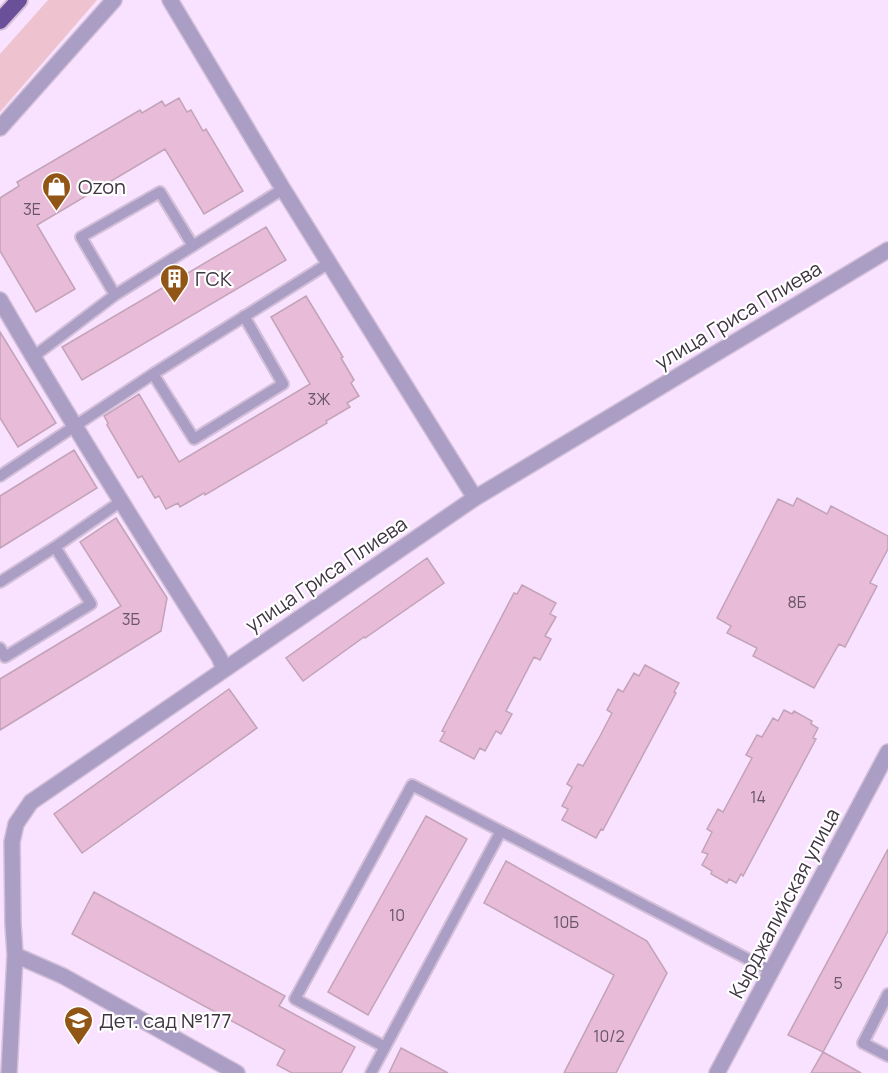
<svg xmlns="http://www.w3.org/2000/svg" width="888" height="1073" font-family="Manrope,sans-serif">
<rect width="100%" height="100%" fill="#f9e2ff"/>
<path fill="#eec3cf" d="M48 0H97L0 112V54Z"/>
<path fill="#e8bbd8" stroke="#c2a3b7" stroke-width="1.5" d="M179 98 187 112 191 110 203 131 206 129 243 191 204 214 165 149 37 225 75 289 36 312 0 251V198L19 186 17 182 140 110 142 113 162 101 165 106Z
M266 227 286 260 82 380 62 347Z
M306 296 343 357 341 358 354 380 351 383 359 396 347 403 350 407 326 421 327 423 205 495 204 493 180 507 178 503 166 509 159 496 155 498 142 476 138 478 107 425 108 423 104 416 139 394 179 462 310 384 271 317Z
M0 332 56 423 18 447 0 418Z
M74 450 97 488 0 548V496Z
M797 498 827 514 831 506 888 536V549L870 583 877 586 845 647 839 644 814 688 753 656 757 648 727 633 731 626 717 618 778 499 793 506Z
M116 518 167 598 161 631 0 730V679L121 606 80 542Z
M427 558 444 583 365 638 364 637 303 681 286 658Z
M522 585 556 603 550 614 556 617 545 636 551 639 540 660 534 657 506 711 512 714 501 734 496 731 485 751 480 748 474 759 440 741 445 732 442 731 514 593 517 594Z
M645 665 679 683 674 692 676 693 603 830 601 829 596 838 562 820 568 809 562 806 572 787 567 784 578 764 583 766 600 736 612 713 607 710 618 689 623 692 634 673 639 676Z
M229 689 257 728 82 853 54 814Z
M784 710 792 714 794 711 812 721 811 724 818 728 813 738 816 739 743 876 741 874 736 883 729 879 727 883 711 874 712 871 702 865 708 854 702 852 712 832 707 829 718 809 723 812 752 758 746 755 757 735 762 737 773 718 778 721Z
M426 816 467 839 368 1015 328 992Z
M888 849V931L823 1052 788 1035Z
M506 861 647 941 667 973 616 1073H564L614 975 484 903Z
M94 892 285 996 279 1006 355 1047 341 1073H292L277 1065 285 1050 72 934Z
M401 1048 448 1073H389Z
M823 1052 861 1073H811Z"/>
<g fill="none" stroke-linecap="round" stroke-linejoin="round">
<defs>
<path id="service" d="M115 295 81 237 160 192 193 246
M33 357 115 295 283 189
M153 374 194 439 283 384 244 316
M0 476 153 374 329 263
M0 582 55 547 120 502
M0 648 5 657 91 604 55 547
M888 994 863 1043 888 1056
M385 1047 295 999 412 785 771 971
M371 1073 501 831"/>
<path id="minor" d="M170 0 283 189 475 498
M0 128 114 0
M0 300C70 421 144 539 219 657L224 669
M15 955 63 976 237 1073
M9 1073 15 955 13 924 12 842 16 824 31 802 475 498 888 250"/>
<path id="tertiary" d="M717 1073 888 752"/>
<path id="trunk" d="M0 21 19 0"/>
</defs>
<use href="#service" stroke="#d4bfd9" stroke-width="14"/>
<use href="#minor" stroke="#d4bfd9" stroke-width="18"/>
<use href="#tertiary" stroke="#d4bfd9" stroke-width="18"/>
<use href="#trunk" stroke="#d4bfd9" stroke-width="20"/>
<use href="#service" stroke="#aa9ec4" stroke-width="10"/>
<use href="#minor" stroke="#aa9ec4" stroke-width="15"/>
<use href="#tertiary" stroke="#aa9ec4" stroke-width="15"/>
<use href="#trunk" stroke="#6a5099" stroke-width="16"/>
</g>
<defs>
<symbol id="shop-pin" viewBox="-11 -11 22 30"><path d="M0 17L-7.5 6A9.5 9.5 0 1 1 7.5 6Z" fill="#915516" stroke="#fff"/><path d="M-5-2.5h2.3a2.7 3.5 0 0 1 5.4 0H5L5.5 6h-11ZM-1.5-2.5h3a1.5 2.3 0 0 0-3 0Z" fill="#fff"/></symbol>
<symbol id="building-pin" viewBox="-11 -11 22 30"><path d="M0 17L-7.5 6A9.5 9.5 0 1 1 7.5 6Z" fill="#915516" stroke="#fff"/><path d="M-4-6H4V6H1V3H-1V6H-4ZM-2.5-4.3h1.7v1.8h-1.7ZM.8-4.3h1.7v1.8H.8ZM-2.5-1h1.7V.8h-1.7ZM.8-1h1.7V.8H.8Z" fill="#fff"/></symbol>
<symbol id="school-pin" viewBox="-11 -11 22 30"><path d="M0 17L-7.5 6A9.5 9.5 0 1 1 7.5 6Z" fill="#915516" stroke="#fff"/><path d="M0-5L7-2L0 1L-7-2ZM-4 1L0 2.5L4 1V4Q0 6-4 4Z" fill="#fff"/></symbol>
</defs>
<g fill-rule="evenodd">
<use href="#shop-pin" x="40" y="170" width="33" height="45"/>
<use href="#building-pin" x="158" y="262" width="33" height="45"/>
<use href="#school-pin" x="62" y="1004" width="33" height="45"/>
</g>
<g text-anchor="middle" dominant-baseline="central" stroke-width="4.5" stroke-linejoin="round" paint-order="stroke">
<g font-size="16" fill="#685667">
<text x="32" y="209">3Е</text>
<text x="319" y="399">3Ж</text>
<text x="797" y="602">8Б</text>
<text x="131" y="619">3Б</text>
<text x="758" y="797">14</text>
<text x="397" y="915">10</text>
<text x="566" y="922">10Б</text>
<text x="838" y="983">5</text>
<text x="609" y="1036">10/2</text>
</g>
<g font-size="20" fill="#3e3541" stroke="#fff" text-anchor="start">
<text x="78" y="186">Ozon</text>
<text x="195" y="278">ГСК</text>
<text x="99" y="1020">Дет. сад №177</text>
</g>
<g font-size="20" fill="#3e3541" stroke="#fff">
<text transform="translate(738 315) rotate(-31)">улица Гриса Плиева</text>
<text transform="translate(326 574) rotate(-34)">улица Гриса Плиева</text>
<text transform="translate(784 903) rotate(-62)">Кырджалийская улица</text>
</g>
</g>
</svg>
